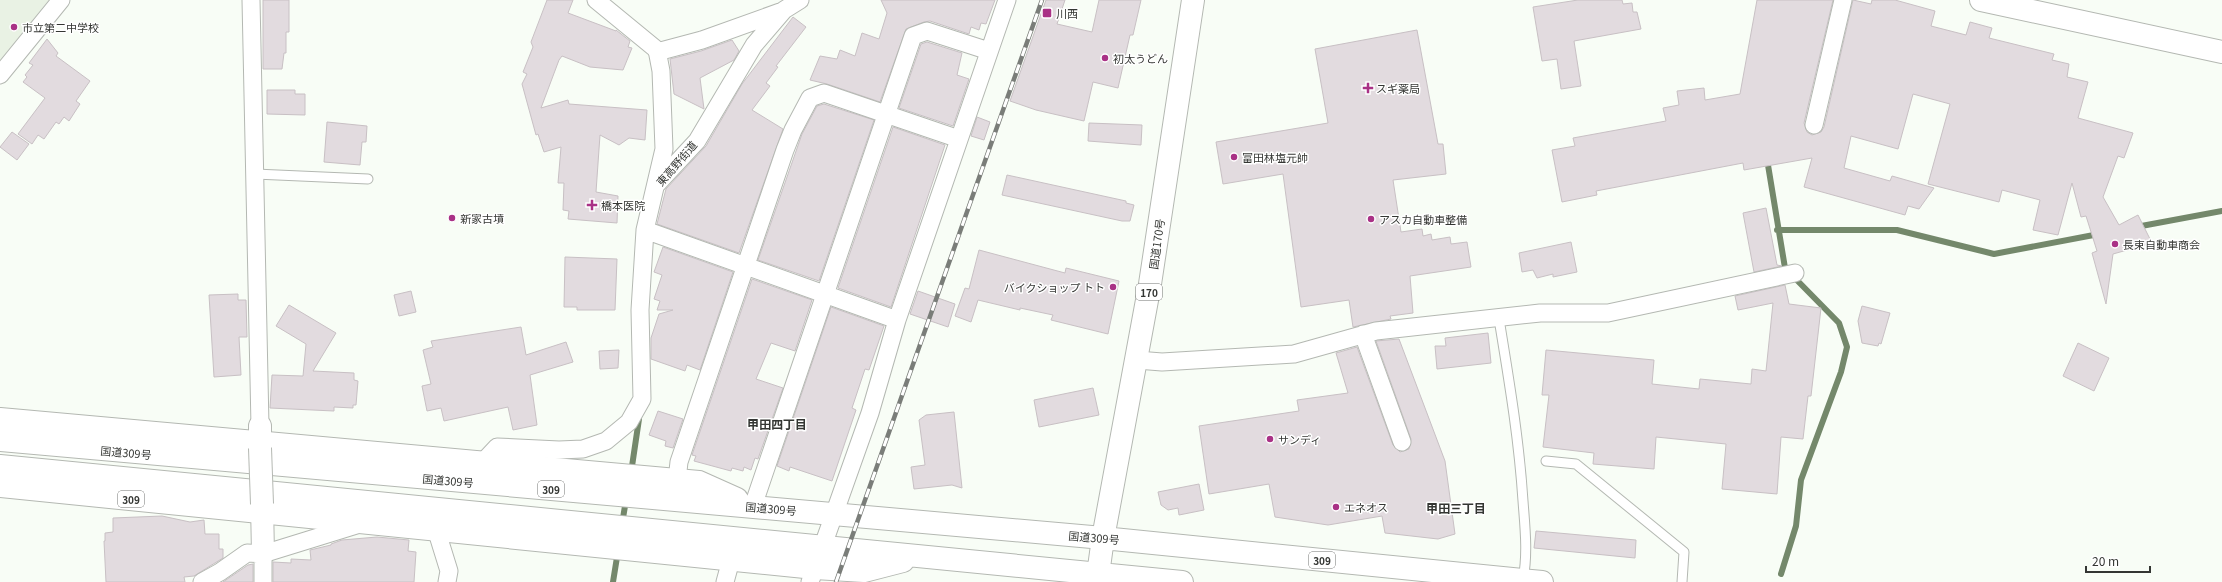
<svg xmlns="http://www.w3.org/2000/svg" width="2222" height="582" font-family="Georgia,'Noto Sans JP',serif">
<rect width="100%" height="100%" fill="#f8fdf6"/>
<path fill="#e9f2e4" d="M0 0H49L0 61Z"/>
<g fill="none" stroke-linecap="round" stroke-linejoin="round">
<path stroke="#74886b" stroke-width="6" d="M1767 159 1785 268 1839 323 1847 347 1841 372 1801 480 1796 526 1781 574
M2136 227 2222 211
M1777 230H1897L1994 254 2099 234
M631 473 639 419
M622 524 626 500
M613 582 618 551"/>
</g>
<path fill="#e2dbdf" stroke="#c8c0c4" d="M263 0H289V32H286V53H284L282 69H263Z
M547 0H573L568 13 616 31V30L630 41 628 47 632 48 623 70 590 67 562 56 559 60 541 108 568 100 569 104 647 110 645 140 629 138 619 145 600 135 596 192 618 196 617 223 568 219 569 211 563 210 564 183H558L561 147 544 152 538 134 536 135 522 84 527 74 523 72 533 47 531 42Z
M881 0H995L986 24 981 23 979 30 971 27 969 34 930 21 924 22 906 29 880 102 827 84 810 80 820 56 837 59 840 50 855 56 862 33 879 39 887 13Z
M1046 0H1065L1057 24 1092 32 1099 0H1141L1133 35H1130L1118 88 1093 82 1084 121 1036 110 1010 101Z
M1578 0H1622L1623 4 1632 3 1633 12H1637L1641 29 1574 41 1581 86 1561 89 1557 59 1542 61 1533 7Z
M1757 0H1833L1804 123 1807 132 1812 135 1821 132 1824 127 1853 0 1871 4 1872 0H1895L1935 11 1931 26 1966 35 1970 22 1992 28 1989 38 2054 54 2052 60 2069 64 2067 77 2088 82 2078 118 2133 133 2124 158 2118 156 2103 197 2119 225 2138 215 2152 243 2113 254 2106 304 2092 253 2097 251 2086 216 2081 217 2072 183 2058 235 2033 230 2040 200 2002 190 1999 202 1928 184 1950 104 1913 94 1898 149 1851 136 1844 168 1890 181 1892 176 1934 188 1919 209 1908 206 1905 215 1804 187 1812 158 1744 170 1743 163 1596 191 1597 195 1562 202 1552 150 1575 146 1573 138 1666 121 1663 108 1679 105 1677 91 1704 88 1705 100 1740 94Z
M793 17 806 27 776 66 778 67 766 83 770 86 752 110 783 129 739 253 657 224 666 189 706 146 742 84Z
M1417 30 1438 144H1443L1446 174 1393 180 1401 232 1422 229 1423 236 1431 234 1432 240 1450 237 1451 244 1467 242 1471 267 1410 276 1413 313 1390 316 1391 319 1353 327 1349 300 1301 307 1283 174 1223 184 1216 142 1328 123 1315 49Z
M47 39 58 53 56 56 90 81 76 101 80 104 69 121 64 117 59 124 56 122 44 139 38 135 32 144 18 134 45 98 23 82 27 77 25 75 33 65 29 63Z
M732 40 739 51 734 60 700 78 704 109 674 94 670 59 701 51Z
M927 42 962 53 957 75 969 79 953 126 899 108 921 44Z
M267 90H295V94H305V115L267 114Z
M824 104 874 120 819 281 758 260 802 134 817 106Z
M977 117 990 122 984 140 971 136Z
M327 122 367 126 366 142H362L360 165 324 162Z
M1089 123 1142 125 1141 145 1088 141Z
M893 127 945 145 891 307 838 288Z
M12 132 29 144 17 160 0 147Z
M1007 175 1126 201V203L1134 205 1130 221H1122L1002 195Z
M1766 208 1777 265 1782 266 1754 272 1743 213Z
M1571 242 1577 272 1553 277V274L1537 278 1533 270 1522 272 1519 253Z
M663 247 733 272 700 370 687 365 685 371 651 359V338L659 314 673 310H657L660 301 654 299 662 275 654 272Z
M979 250 1065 273 1066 268 1119 281 1108 334 1051 320 1053 315 1020 308V310L978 300 971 322 955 316 965 288 969 289Z
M565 257 617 259 615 310H577V307H564Z
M752 279 812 300 795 351 771 343 756 379 783 388 758 459 755 458 751 470 744 467 743 471 732 468 731 471 694 461 696 456 692 455Z
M1785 285 1789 304 1821 308 1811 396H1808L1803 439 1781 437 1777 494 1722 489 1726 444 1656 437 1654 469 1593 464 1594 453 1543 447 1549 395H1542L1546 350 1654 360 1652 384 1699 389 1700 379 1751 384 1752 369 1766 371 1773 303 1738 310 1735 296Z
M411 291 416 312 399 316 394 295Z
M918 291 955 304 948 327 910 314Z
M238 294V300H246L247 337H239L241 375 214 377 209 295Z
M289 305 336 333 313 371 354 373V380L358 381 356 405H353V408L334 407V411L270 408 272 375 303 376 306 344 276 326Z
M1862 306 1890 313 1881 344 1879 343 1878 346 1862 343 1858 321Z
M831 307 884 326 869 370 865 369 852 408 856 410 832 481 790 467 789 471 777 466Z
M521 327 526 355 566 342 573 362 530 375 537 425 513 430 508 407 444 421 441 408 427 411 422 386 431 384 423 350 433 347 431 341Z
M1488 333 1491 363 1437 369 1435 346H1446L1445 338Z
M1399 339 1445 461 1455 534 1438 539 1385 533 1382 516 1328 525 1275 517 1269 484 1209 494 1199 426 1299 411 1297 400 1348 393 1336 353 1357 347 1393 445 1400 452 1409 449 1411 439 1376 341Z
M2078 343 2109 358 2094 391 2063 376Z
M619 350 618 368 600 369 599 351Z
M1093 388 1099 415 1039 427 1034 400Z
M658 411 683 419 673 448 665 446 666 441 649 435Z
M954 412 962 488 952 485 914 489 911 467 925 465 919 420 926 415Z
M1199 484 1204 510 1179 515 1178 508 1168 510 1161 505 1158 492Z
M162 516 190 522 204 520 205 534H219V549H223V558L194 576 184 577 185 582H106L104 541H105V533L113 532V518Z
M1536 531 1636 540 1635 558 1534 548Z
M377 537 409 540 408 551 416 552 414 582H273V562L291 563V559L311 560 310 550 331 545V544L342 540Z
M253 564V582H223L248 565Z"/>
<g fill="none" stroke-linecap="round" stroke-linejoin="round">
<defs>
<path id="service" d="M255 174 368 179
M1499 319C1509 380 1519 439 1523 501 1525 528 1528 553 1523 580
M1546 461 1576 464 1684 552 1682 582"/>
<path id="minor" d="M251 0 260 426
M657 52 702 40 780 12
M0 75 61 0
M1814 125 1843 0
M657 184 697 141 754 45 784 10 800 0
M645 230 897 320
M1363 334 1402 442
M1137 360 1162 362 1294 354 1376 331 1540 313H1608L1795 273
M482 463 497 447 559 450 583 449 606 441 629 422 642 399 640 310 645 230 664 149 661 71 657 50 596 0
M677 480 679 462 785 150 793 130 810 98 824 93 959 139
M753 506 913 36 927 31 989 51
M436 529 449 571 447 582
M263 554V582
M202 582 220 572 247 553 263 554 360 524
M725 582 731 560
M810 582 870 413 897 320 1007 0"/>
<path id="tertiary" d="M1981 0 2222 52
M260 426V448
M262 504 263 554"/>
<path id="trunk" d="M0 419 699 482 737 499
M0 440 1103 538 1542 582
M0 466 1182 582
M0 486 815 568 864 571 903 561
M1097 582 1103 538 1150 284 1193 0"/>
</defs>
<use href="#service" stroke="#b4b8b2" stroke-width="11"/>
<use href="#minor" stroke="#b4b8b2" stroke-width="19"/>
<use href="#tertiary" stroke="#b4b8b2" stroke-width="24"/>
<use href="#trunk" stroke="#b4b8b2" stroke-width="24"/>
<use href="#service" stroke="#fff" stroke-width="9"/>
<use href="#minor" stroke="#fff" stroke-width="17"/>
<use href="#tertiary" stroke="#fff" stroke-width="22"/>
<use href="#trunk" stroke="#fff" stroke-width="22"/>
<defs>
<path id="rail" d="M836 582 1042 0"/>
</defs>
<use href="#rail" stroke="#7a7d79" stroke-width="4.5"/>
<use href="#rail" stroke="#fff" stroke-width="3" stroke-dasharray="9" stroke-linecap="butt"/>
<defs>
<path id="tertiary-bridge" d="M260 448 262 504"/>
</defs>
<use href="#tertiary-bridge" stroke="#b4b8b2" stroke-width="24" stroke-linecap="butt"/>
<use href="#tertiary-bridge" stroke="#fff" stroke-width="22"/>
</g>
<g fill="#a93186" stroke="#fff" stroke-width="1.5">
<rect x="1042" y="8" width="10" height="10" rx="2"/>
<circle cx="14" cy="27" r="4"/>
<circle cx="1105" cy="58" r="4"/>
<path d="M1366 82h4v4h4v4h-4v4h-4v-4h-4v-4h4z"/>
<circle cx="1234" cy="157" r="4"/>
<path d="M590 199h4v4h4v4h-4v4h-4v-4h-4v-4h4z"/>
<circle cx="452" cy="218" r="4"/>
<circle cx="1371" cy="219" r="4"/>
<circle cx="2115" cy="244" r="4"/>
<circle cx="1113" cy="287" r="4"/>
<circle cx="1270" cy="439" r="4"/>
<circle cx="1336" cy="507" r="4"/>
</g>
<g text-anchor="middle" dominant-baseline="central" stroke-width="3" stroke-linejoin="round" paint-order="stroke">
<g fill="#fff" stroke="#717270" stroke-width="1">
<rect x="1136" y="284" width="26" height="16" rx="3"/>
<rect x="538" y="481" width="26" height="16" rx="3"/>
<rect x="118" y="491" width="26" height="16" rx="3"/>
<rect x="1309" y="552" width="26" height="16" rx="3"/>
</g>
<g font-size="10" font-weight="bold" fill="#343633">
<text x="1149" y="292">170</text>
<text x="551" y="489">309</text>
<text x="131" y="499">309</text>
<text x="1322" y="560">309</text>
</g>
<g font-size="11" fill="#343633" stroke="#fff" text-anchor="start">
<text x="1056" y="13">川西</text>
<text x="22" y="27">市立第二中学校</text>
<text x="1113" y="58">初太うどん</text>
<text x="1376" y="88">スギ薬局</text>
<text x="1242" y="157">富田林塩元帥</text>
<text x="601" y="205">橋本医院</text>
<text x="460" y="218">新家古墳</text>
<text x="1379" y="219">アスカ自動車整備</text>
<text x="2123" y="244">長束自動車商会</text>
<text x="1105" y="287" text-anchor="end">バイクショップ トト</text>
<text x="1278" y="439">サンディ</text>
<text x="1344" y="507">エネオス</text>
</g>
<g font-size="11" fill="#343633" stroke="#fff">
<text transform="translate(676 163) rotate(-49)">東高野街道</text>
<text transform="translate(1156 244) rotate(-82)">国道170号</text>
<text transform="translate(126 452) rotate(5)">国道309号</text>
<text transform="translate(448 480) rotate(5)">国道309号</text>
<text transform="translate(771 508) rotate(5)">国道309号</text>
<text transform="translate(1094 537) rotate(5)">国道309号</text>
</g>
<g font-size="12" font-weight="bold" fill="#343633" stroke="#fff">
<text x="777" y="423">甲田四丁目</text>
<text x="1456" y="507">甲田三丁目</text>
</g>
</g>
<path d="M2086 566v6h64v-6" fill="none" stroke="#343633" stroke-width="2"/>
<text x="2092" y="566" font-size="12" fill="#343633" stroke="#ffffff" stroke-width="3" paint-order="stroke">20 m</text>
</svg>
